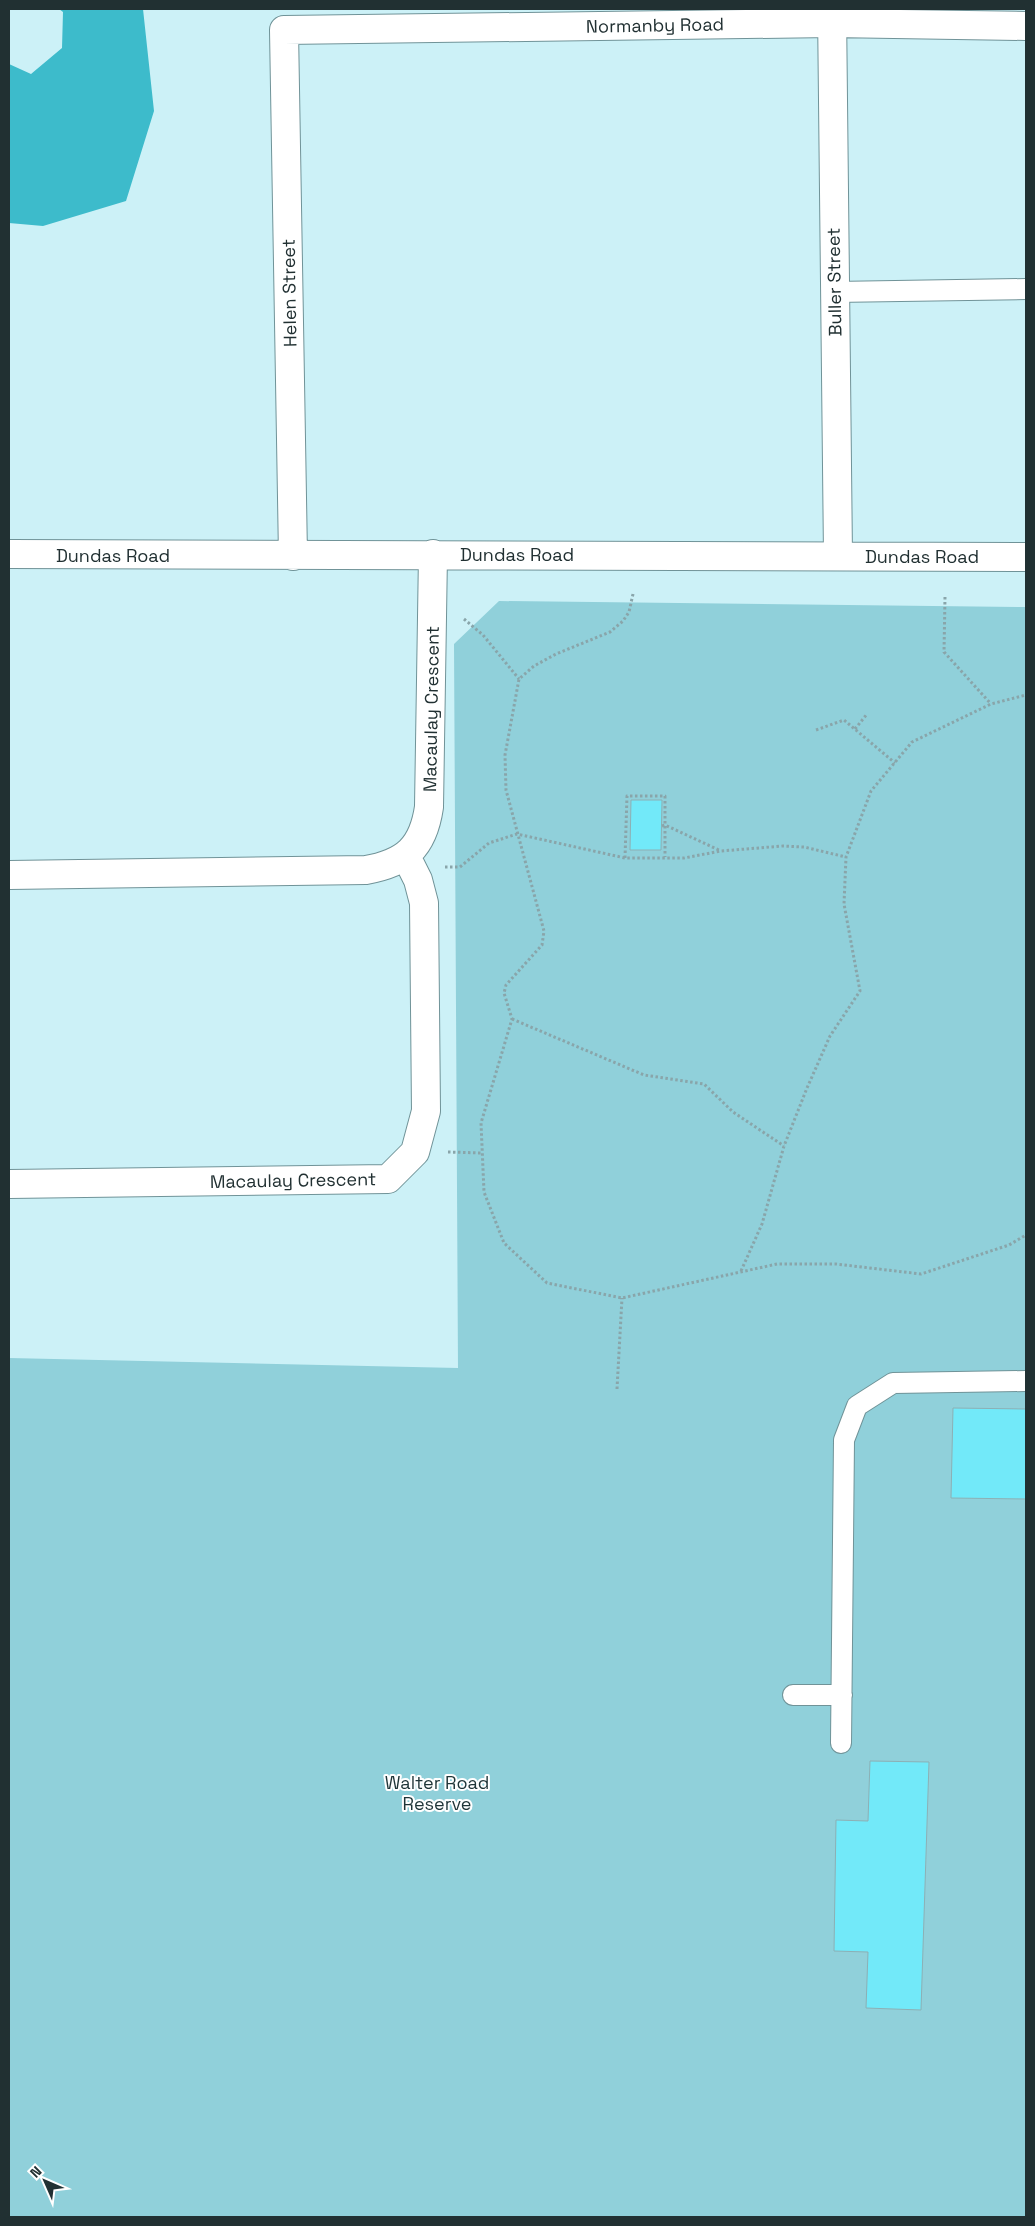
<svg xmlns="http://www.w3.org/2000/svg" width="1035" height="2226" font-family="'Space Grotesk',sans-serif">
<rect width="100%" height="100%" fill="#ccf1f7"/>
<path fill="#90d0da" d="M499 601 1026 607V2217H9V1358L458 1368 454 644Z"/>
<path fill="#3dbbcb" d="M59 9H143L154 111 126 201 43 226 9 223V64L31 74 62 48 63 12Z"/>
<path fill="#72e9f9" stroke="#8cb0b5" d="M631 800H662L661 850H630Z
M953 1408 1026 1409V1499L951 1498Z
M870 1761 929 1762 921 2010 866 2008 868 1952 834 1951 836 1820 868 1821Z"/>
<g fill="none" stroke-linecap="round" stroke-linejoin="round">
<defs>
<path id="lane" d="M834 292 1026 289
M793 1695H842
M841 1743 844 1440 857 1406 893 1383 1026 1381"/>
<path id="street" d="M832 9 838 556
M9 554 1026 557
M293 556 284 30 832 23 1026 26
M9 875 366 870C405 863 423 848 429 807L433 554
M9 1184 388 1179 415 1152 426 1111 424 903 418 880 406 856"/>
</defs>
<use href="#lane" stroke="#709398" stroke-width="22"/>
<use href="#street" stroke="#709398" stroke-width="30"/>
<path stroke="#89a5aa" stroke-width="3" stroke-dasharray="2.5 2.5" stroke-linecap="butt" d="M633 594 629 612 623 621 610 632 556 654 534 666 519 679 505 755 506 790 544 931 542 945 506 985 504 993 512 1019 481 1123 484 1192 504 1243 547 1283 622 1298 777 1264H836L921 1274 1009 1245 1026 1235
M945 597 944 652 991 704
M464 619 483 635 519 679
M855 729 867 714
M816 730 844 720 895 763
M662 826 665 825 721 851
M625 858 627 796H665V857
M445 867H460L489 843 517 834 625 858H684L721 851 783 846 804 847 846 857
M512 1019 644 1075 704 1084 733 1112 784 1146
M448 1152 482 1153
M741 1271 762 1224 784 1146 807 1088 830 1036 860 991 844 904 846 857 871 791 912 742 991 704 1026 695
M617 1389 622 1298"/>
<use href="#lane" stroke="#fff" stroke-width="20"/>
<use href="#street" stroke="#fff" stroke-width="28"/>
</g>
<g text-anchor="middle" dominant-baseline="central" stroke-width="4" stroke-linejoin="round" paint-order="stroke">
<g font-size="18" fill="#213032" stroke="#fff">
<text transform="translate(655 25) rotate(-1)">Normanby Road</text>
<text transform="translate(834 282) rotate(-91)">Buller Street</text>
<text transform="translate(289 293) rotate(-91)">Helen Street</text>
<text x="517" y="554">Dundas Road</text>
<text x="113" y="555">Dundas Road</text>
<text x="922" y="556">Dundas Road</text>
<text transform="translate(431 709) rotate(-89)">Macaulay Crescent</text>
<text transform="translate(293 1180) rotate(-1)">Macaulay Crescent</text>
</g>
<g font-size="18" fill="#1f3538" stroke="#fff">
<text x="437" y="1782">Walter Road<tspan x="437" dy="21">Reserve</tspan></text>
</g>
</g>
<rect width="1035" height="2226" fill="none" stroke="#213032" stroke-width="20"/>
<g transform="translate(45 2181) rotate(315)" stroke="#ffffff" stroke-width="4" paint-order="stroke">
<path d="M0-4L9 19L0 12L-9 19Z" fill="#213032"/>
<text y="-8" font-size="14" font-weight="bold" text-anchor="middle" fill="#213032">N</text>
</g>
</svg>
